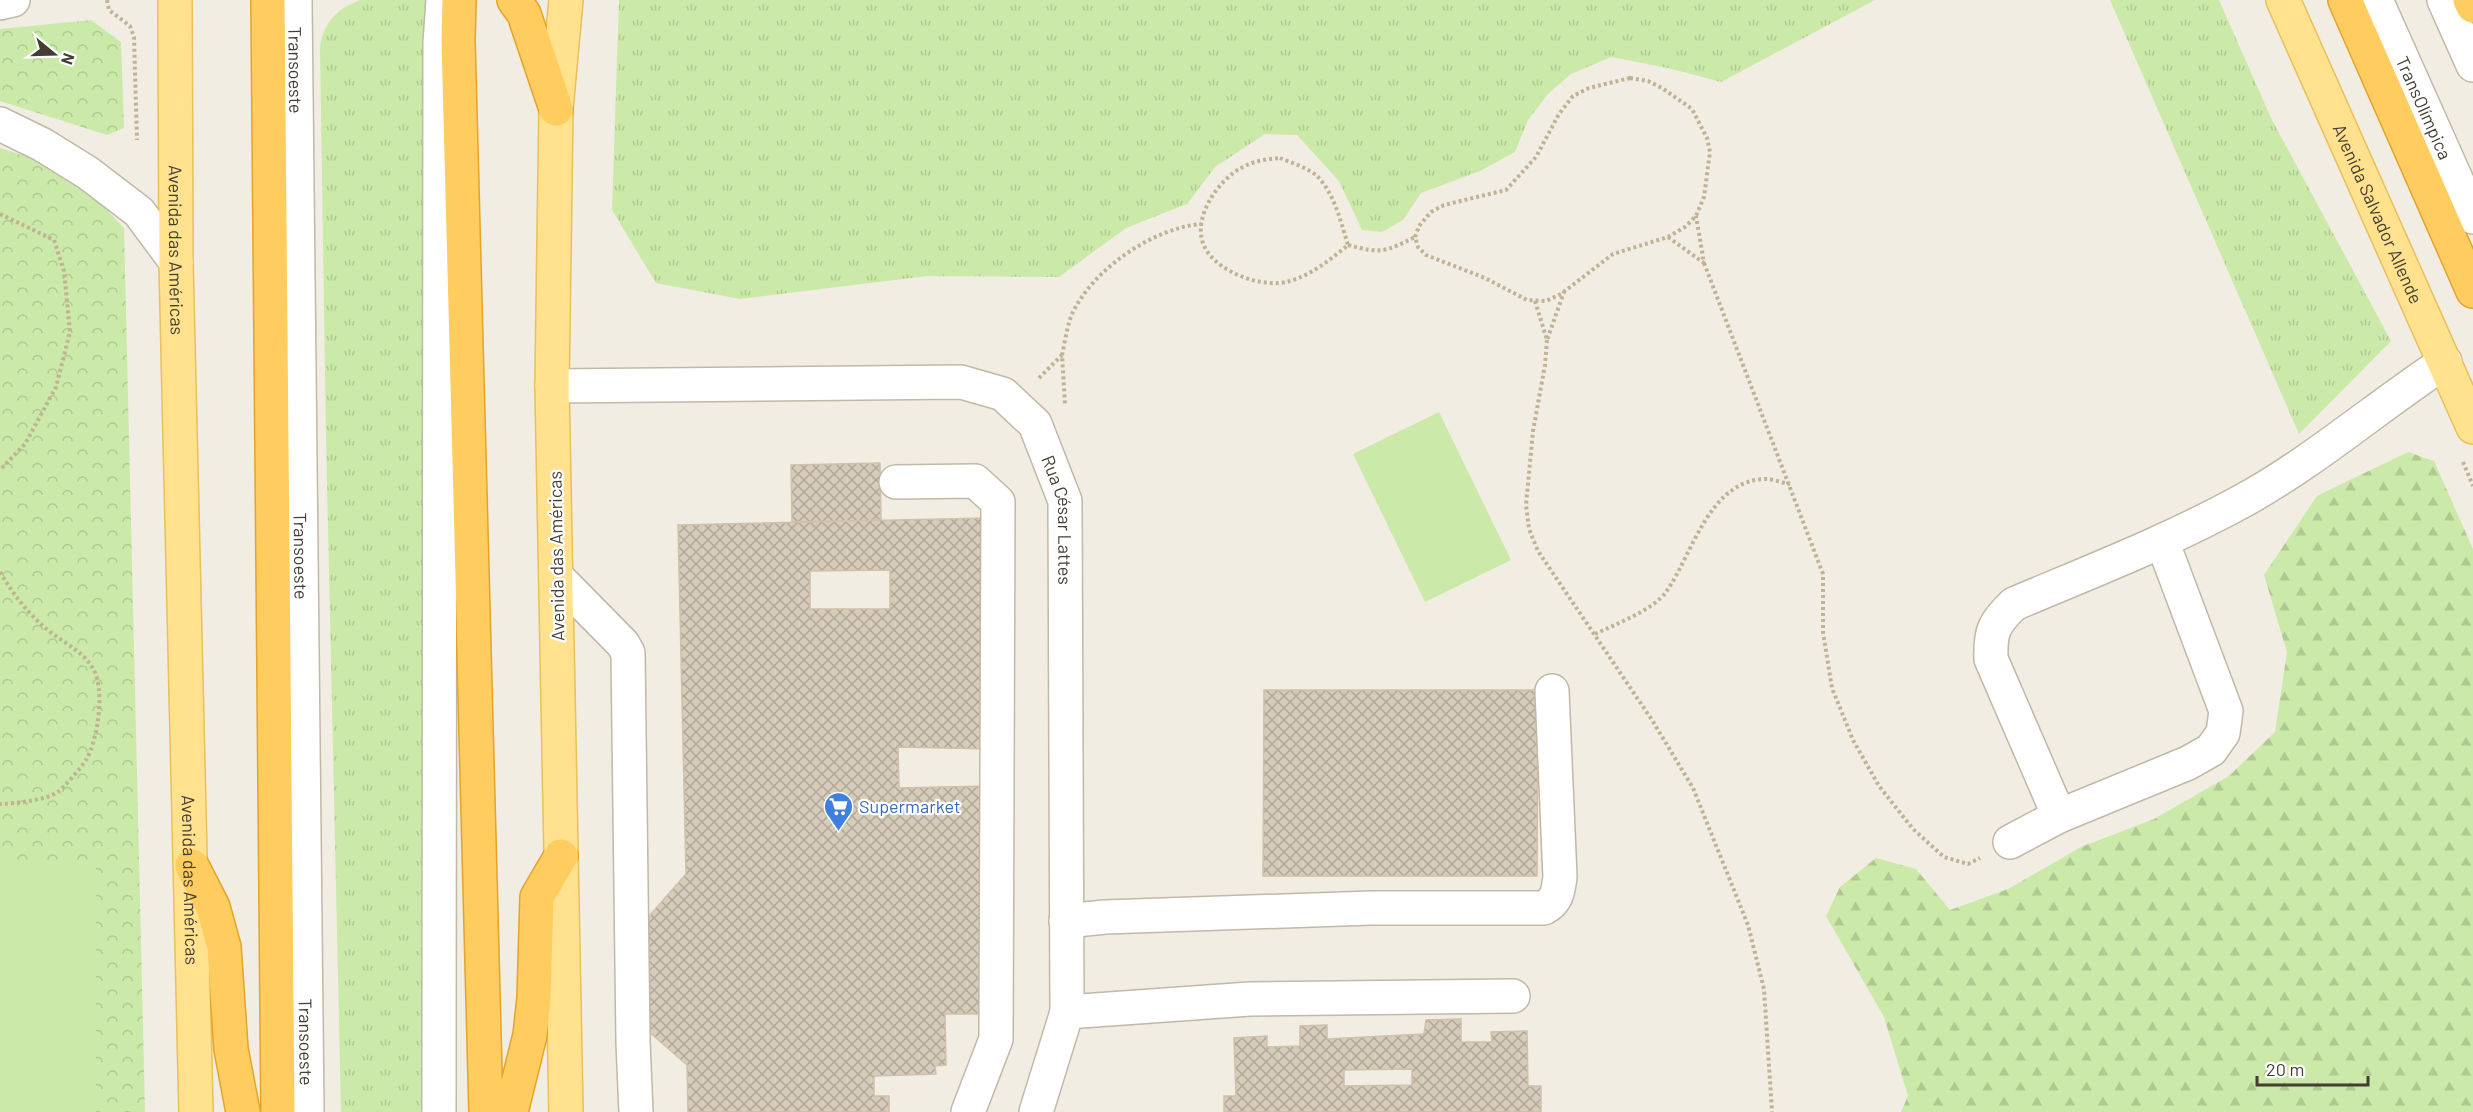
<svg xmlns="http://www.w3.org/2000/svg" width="2473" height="1112" font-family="Barlow,sans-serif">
<defs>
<pattern id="grass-tufts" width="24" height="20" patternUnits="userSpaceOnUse" patternTransform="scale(1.5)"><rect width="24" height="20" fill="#cbe9a8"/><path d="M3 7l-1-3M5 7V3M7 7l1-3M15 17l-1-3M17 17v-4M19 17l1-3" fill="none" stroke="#b0c991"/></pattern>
<pattern id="forest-firs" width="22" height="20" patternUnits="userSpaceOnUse" patternTransform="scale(1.5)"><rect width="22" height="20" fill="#cbe9a8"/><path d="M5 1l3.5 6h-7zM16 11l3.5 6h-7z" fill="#b0c991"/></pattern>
<pattern id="park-crowns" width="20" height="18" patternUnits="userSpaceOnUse" patternTransform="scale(1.5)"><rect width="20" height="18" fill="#cbe9a8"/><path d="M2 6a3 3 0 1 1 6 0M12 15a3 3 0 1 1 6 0" fill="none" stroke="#b0c991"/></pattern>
<pattern id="building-cross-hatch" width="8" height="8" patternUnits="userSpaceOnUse" patternTransform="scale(1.5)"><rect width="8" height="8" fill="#d7ccba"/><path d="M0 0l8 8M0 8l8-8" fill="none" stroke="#b0a798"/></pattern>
</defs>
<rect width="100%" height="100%" fill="#f2ede2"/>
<path fill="url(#grass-tufts)" d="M361 0H427L438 1112H341L326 436 320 49C322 24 337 8 361 0Z
M619 0H1875L1721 82 1668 68 1611 57 1571 74 1548 94 1528 120 1515 152 1480 171 1421 193 1403 220 1382 232 1362 230 1339 181 1297 135 1265 134 1215 167 1187 204 1126 228 1059 277 927 276 740 299 656 283 612 210Z
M2110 0H2219L2271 118 2391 341 2299 434Z"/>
<path fill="url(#forest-firs)" d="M2408 452 2434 461 2473 549V1112H1901L1908 1096 1884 1017 1826 916 1840 887 1876 858 1916 869 1950 910 2008 889 2081 847 2154 819 2229 776 2275 732 2287 652 2264 575 2317 496Z"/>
<path fill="url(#park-crowns)" d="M91 20 121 42 124 128 107 135 0 101V29Z
M0 148 44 162 102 205 124 228 145 1112H0Z"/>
<path fill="#cbe9a8" d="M1439 412 1511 560 1425 602 1353 454Z
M96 864V1112H0V865Z"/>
<path fill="url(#building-cross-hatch)" stroke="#cfc1aa" stroke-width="1.5" fill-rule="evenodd" d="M880 463 881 520 792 522 791 465Z
M986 518 991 749 898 747 899 788 988 786 989 1014H945L946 1065 935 1066 936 1074 874 1076V1096H889V1112H688L687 1065 640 1024 643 923 686 874 678 525ZM890 570V609H810V571Z
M1264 690H1538L1537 876H1263Z
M1461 1019V1042H1492L1491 1032 1527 1031 1528 1086H1541V1112H1224V1096H1236L1234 1038 1267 1036V1047L1300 1046V1026L1327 1025V1039L1424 1034 1426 1020ZM1412 1069V1085L1344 1086V1070Z"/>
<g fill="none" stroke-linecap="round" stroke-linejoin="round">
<defs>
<g id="minor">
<path id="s1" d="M295 0 307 1112"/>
<path id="s2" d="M2376 0 2473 217"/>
<path d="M2444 0 2473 65"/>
<path d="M0 3 13 0"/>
<path d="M0 124 43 145 88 173 139 212 176 262"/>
<path id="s3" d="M552 386 961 382 1003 394 1035 424 1065 501 1067 1012 1036 1112"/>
<path d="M896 482 975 481 998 502 996 1039 968 1112"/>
<path d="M556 576 623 644 628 653 633 1042 636 1112"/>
<path d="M2059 816 1991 659C1990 631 1994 623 2014 604 2092 571 2172 540 2246 499 2316 460 2378 406 2445 362"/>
<path d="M2010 842 2059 816 2188 763 2211 750 2223 733 2226 711 2162 541"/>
<path d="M1066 921 1105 917 1371 908H1544C1557 901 1558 892 1560 877L1552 691"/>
<path d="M1067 1012 1250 999 1513 996"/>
<path d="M439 1112 440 43 443 0"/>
</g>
<g id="major">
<path id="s4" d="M175 0 176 262 196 1112"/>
<path id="s5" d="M2283 0 2473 427"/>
<path d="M566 1112 552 386 556 109 566 0"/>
</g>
<path id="highway" d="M268 0 278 1112
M459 0 458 40 486 1112
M514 0 524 14 556 109
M2345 0 2473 291
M2470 0 2473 6
M192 866 213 907 224 947 231 1049 243 1112
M511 1112 530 1035 534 998 537 897 561 856"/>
</defs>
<use href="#minor" stroke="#c1b8a7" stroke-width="36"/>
<use href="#major" stroke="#e9c059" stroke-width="36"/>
<use href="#highway" stroke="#e5a32a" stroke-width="36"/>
<path stroke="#c0b295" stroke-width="4" stroke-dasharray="3 3" stroke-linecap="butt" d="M107 0 109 10 130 26 134 37 137 140
M1630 78 1648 81 1662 88 1692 109 1707 138 1710 152 1704 197 1696 216 1685 227 1668 237 1613 254 1561 294 1546 301 1527 300 1485 278 1426 255 1418 247 1415 237 1419 226 1431 212 1444 205 1506 190 1536 157 1559 114 1573 96 1589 88Z
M1280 158C1292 163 1309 168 1318 177 1335 195 1341 223 1348 245 1330 260 1311 275 1290 281 1263 290 1209 270 1202 240 1195 214 1219 180 1241 168 1253 161 1267 159 1280 158Z
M0 214 54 240 64 271 70 332 56 387 25 444 0 470
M1668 237 1704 263 1696 216
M1348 245C1381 254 1385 252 1415 237
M1704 263 1823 574V632L1832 688 1853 740 1879 786 1913 829 1944 857 1968 864 1980 858
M1535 301 1547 340 1564 292
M1547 340 1545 365 1533 431 1526 505 1529 529 1538 551 1652 720 1693 788 1748 925 1764 989 1772 1112
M1062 355C1065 342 1067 326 1072 314 1093 269 1153 228 1201 224
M1039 378 1062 355 1065 404
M2463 462 2473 486
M0 572C11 591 26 611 43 626 58 640 81 649 92 667 106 687 98 740 86 760 82 767 64 787 58 792 43 801 17 803 0 804
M1595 634C1616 624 1653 610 1666 592 1693 554 1709 478 1768 479 1775 480 1783 483 1790 484"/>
<use href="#minor" stroke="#fff" stroke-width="33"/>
<use href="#major" stroke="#ffe18e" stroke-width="33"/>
<use href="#highway" stroke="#ffcc60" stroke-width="33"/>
</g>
<defs>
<symbol id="supermarket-pin" viewBox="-11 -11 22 30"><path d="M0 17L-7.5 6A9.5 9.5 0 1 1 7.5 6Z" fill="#3f7fe0" stroke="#fff"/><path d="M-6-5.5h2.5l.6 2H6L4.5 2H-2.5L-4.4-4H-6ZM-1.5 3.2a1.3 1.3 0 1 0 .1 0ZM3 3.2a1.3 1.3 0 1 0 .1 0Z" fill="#fff"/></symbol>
</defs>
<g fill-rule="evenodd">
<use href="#supermarket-pin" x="822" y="790" width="33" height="45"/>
</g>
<g text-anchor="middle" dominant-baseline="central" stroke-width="4.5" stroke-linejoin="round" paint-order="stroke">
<g font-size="18" fill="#443d32" stroke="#fff">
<text stroke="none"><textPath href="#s1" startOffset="70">Transoeste</textPath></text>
<text stroke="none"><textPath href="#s2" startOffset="118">TransOlímpica</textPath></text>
<text stroke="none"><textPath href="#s5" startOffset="234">Avenida Salvador Allende</textPath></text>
<text stroke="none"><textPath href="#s4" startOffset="250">Avenida das Américas</textPath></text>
<text stroke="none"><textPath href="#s3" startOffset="597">Rua César Lattes</textPath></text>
<text stroke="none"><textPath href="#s1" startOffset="556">Transoeste</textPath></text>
<text transform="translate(556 556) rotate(-91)">Avenida das Américas</text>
<text stroke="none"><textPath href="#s4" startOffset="880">Avenida das Américas</textPath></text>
<text stroke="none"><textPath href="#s1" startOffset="1042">Transoeste</textPath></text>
</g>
<g font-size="18" fill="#366cbe" stroke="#fff" text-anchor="start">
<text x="859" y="806">Supermarket</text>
</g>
</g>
<g transform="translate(54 54) rotate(109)" stroke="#ffffff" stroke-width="4.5" paint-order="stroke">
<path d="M0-4.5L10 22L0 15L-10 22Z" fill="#443d32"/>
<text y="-9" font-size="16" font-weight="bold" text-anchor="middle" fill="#443d32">N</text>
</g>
<path d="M2257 1076v9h111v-9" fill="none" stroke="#443d32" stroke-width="3"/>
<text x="2266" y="1076" font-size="18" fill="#443d32" stroke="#ffffff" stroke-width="4.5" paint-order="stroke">20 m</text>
</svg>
